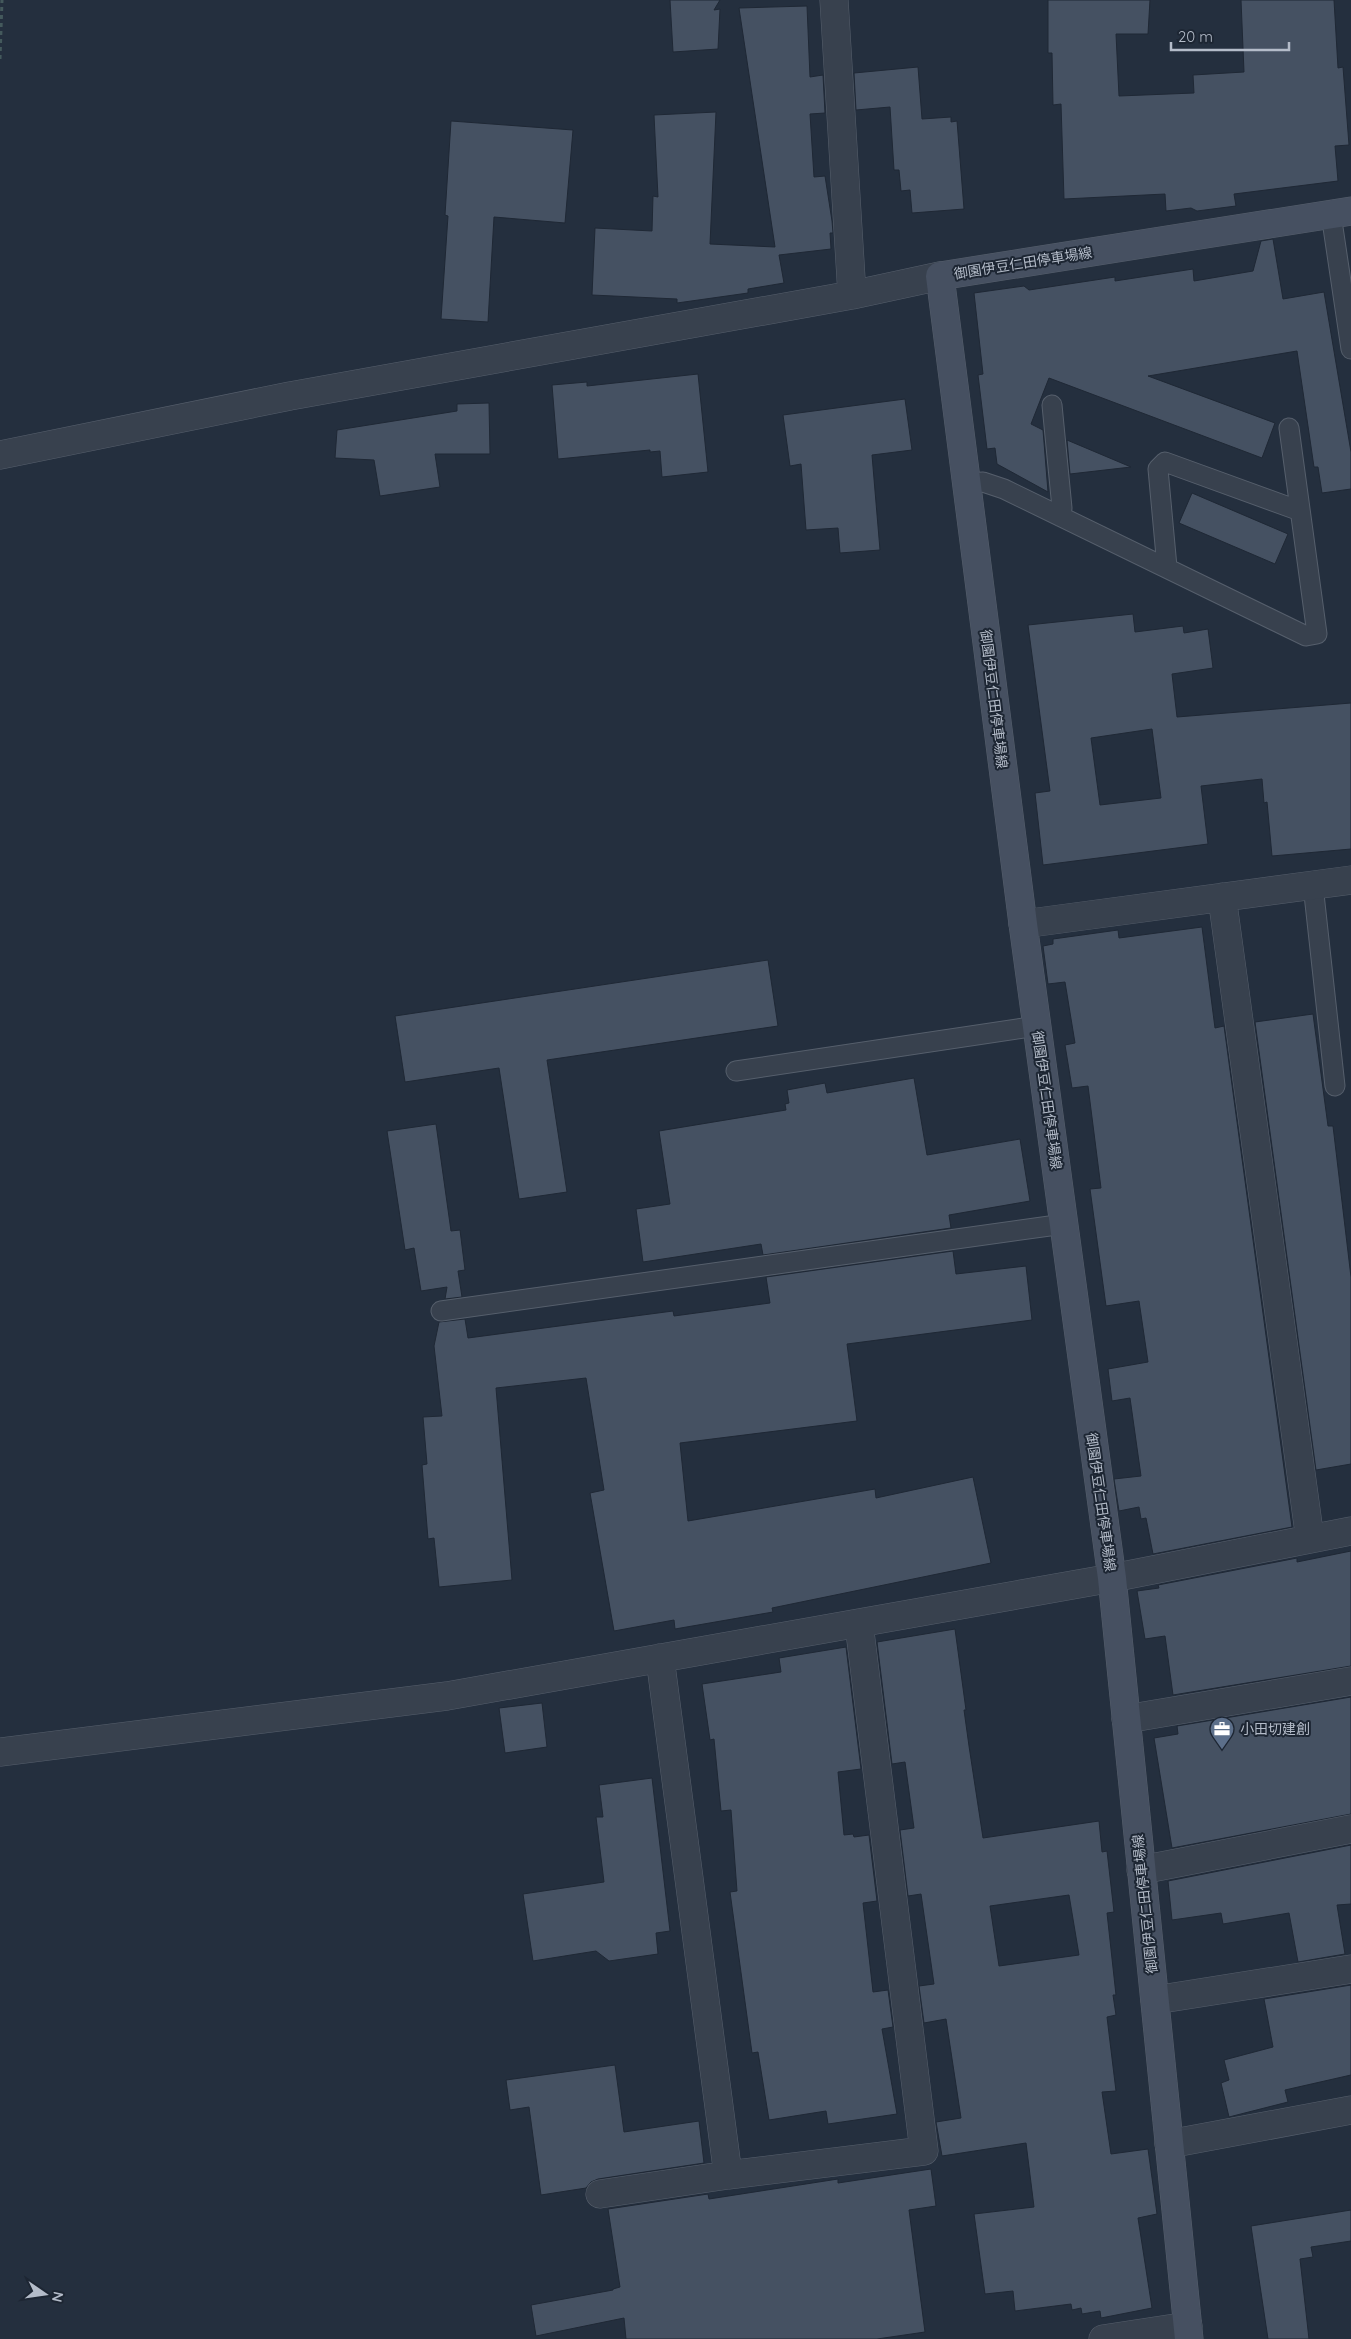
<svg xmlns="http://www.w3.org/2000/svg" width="1351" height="2339" font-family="Quicksand,'Noto Sans JP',sans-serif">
<rect width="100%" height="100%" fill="#242f3e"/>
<path fill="#455162" stroke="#1f2835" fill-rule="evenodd" d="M670 0H720L714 10 720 9 718 49 673 52Z
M1048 0H1150L1148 34H1116L1119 96 1194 93 1193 75 1244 72 1241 0H1334L1338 68 1343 67 1349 145 1335 146 1338 181 1234 194 1236 206 1197 211 1191 208 1166 211 1165 194 1064 199 1061 104 1053 105 1052 53H1048Z
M807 6 810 77 823 75 825 113 810 114 814 177 825 176 832 221 833 233H830L831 249 779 255 784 283 748 289V293L677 303V299L592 295 595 228 652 231 653 196 658 197 654 115 716 112 710 244 775 247 739 8Z
M918 67 922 119 951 117V122L957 121 964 209 912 213 910 190 901 191 899 170H894L890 107 856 110 854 73Z
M451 121 573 130 565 223 494 217 488 322 441 319 448 216 445 215Z
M1273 239 1283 299 1324 292 1351 452V489L1322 493 1318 467H1314L1297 351 1148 376 1275 423 1262 458 1049 378 1031 424 1043 430 1048 492 997 464 995 448 987 449 978 375 983 374 974 293 1024 286 1029 290 1115 277V281L1193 269 1194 281 1253 271 1261 241Z
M698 374 708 472 662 477 660 451 650 452V450L558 459 552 385 587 382V386Z
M905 399 912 450 872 455 880 550 840 553 838 528 806 530 801 464 790 466 783 415Z
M489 403 490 454H435L440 487 380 496 374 460 335 458 337 430 457 411V404Z
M1067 440 1131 467 1070 474Z
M1192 493 1288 534 1275 564 1179 523Z
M1133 614 1135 632 1183 626 1184 633 1208 629 1213 668 1172 674 1177 717 1351 703V849L1272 856 1267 802 1264 803 1262 779 1201 786 1208 844 1043 865 1035 793 1050 791 1028 625ZM1152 729 1161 798 1100 805 1091 738Z
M1202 927 1215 1028 1224 1026 1292 1527 1153 1554 1146 1518 1141 1519 1139 1507 1119 1511 1114 1479 1141 1476 1130 1398 1112 1401 1108 1369 1148 1362 1139 1301 1106 1306 1090 1189 1101 1188 1088 1086 1072 1088 1065 1045 1075 1043 1065 982 1048 984 1043 946 1053 944V939L1118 930 1119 938Z
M768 960 778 1026 547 1060 567 1192 519 1199 499 1068 405 1082 395 1016Z
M1313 1014 1328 1126H1333L1351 1277V1464L1316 1470 1255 1022Z
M914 1078 927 1155 1020 1139 1030 1201 949 1215 951 1228 763 1255 761 1244 643 1262 636 1209 670 1204 659 1131 786 1110 785 1104 789 1103 787 1090 825 1083 827 1093Z
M436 1124 451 1231 460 1230 465 1270 458 1271 462 1297 445 1299 447 1287 421 1291 414 1248 405 1250 387 1131Z
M953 1251 956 1274 1026 1266 1032 1320 847 1344 857 1421 680 1443 688 1521 875 1489 876 1498 973 1477 991 1563 772 1608 773 1612 675 1629 674 1620 614 1631 590 1493 604 1490 586 1378 496 1388 512 1580 439 1587 434 1538 428 1539 422 1465 427 1464 423 1417 442 1416 434 1346 439 1322 465 1319 468 1338 673 1311 674 1316 770 1303 766 1277Z
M1351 1551V1666L1173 1695 1165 1636 1145 1639 1137 1591 1159 1588 1158 1585 1297 1558V1562Z
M955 1629 966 1710H964L969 1746 983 1838 1099 1821 1102 1852 1107 1851 1114 1912 1107 1913 1116 1995H1113L1116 2015 1107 2017 1116 2091 1102 2092 1111 2154 1148 2149 1157 2214 1138 2218 1152 2308 1101 2318 1100 2311 1082 2314 1081 2308 1072 2310 1071 2304 1015 2311 1013 2291 985 2294 974 2214 1034 2207 1026 2143 942 2156 936 2122 961 2118 946 2019 924 2023 919 1986 934 1984 921 1894 908 1896 900 1830 914 1828 905 1762 892 1764 877 1642ZM1069 1895 1079 1955 999 1966 990 1906Z
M846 1647 861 1769 838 1772 844 1835 853 1834 854 1837 869 1835 877 1901 863 1903 873 1992 888 1990 893 2027 882 2029 897 2114 828 2124 826 2111 769 2120 758 2052 752 2053 730 1892 737 1891 731 1810 721 1811 714 1739 710 1740 702 1684 781 1672 779 1658Z
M1351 1697V1814L1172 1848 1154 1738 1178 1734 1177 1726Z
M542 1703 547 1747 505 1753 499 1708Z
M652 1778 670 1931 656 1933 658 1954 609 1961 596 1951 533 1961 523 1894 604 1882 596 1817H603L599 1785Z
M1351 1845V1904L1337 1905 1345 1954 1298 1962 1289 1913 1223 1924 1221 1913 1172 1920 1168 1881Z
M1351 1985V2075L1285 2090 1288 2102 1229 2117 1221 2083 1229 2080 1224 2060 1273 2047 1264 1999Z
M615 2065 624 2132 699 2121 704 2163 598 2179 591 2182 586 2188 541 2195 529 2107 510 2110 506 2080Z
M931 2169 936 2206 909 2210 925 2332 877 2339H626L624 2318 536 2336 531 2305 613 2290V2289L620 2287 608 2209 708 2194 709 2199 838 2179V2183Z
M1351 2210V2241L1311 2247 1313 2257 1300 2259 1309 2339H1268L1251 2226Z"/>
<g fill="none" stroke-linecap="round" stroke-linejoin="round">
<defs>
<path id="service" d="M1331 214 1351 349
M1052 405 1062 508 1061 517
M967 483 983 482 1004 489 1306 636 1317 634 1289 428
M1167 567 1158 469 1165 462 1300 511
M1313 885 1335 1086
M736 1071 1037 1026
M441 1311 1064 1224"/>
<path id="minor" d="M834 0 852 295
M0 455 290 396 852 295 940 276
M1222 897 1310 1539
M1023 924 1351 880
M660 1658 728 2175
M1126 1719 1351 1681
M0 1752 447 1696 1112 1578 1351 1531
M1141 1870 1351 1829
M1155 2000 1351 1969
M1169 2144 1351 2110
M600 2194 728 2175 924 2151 859 1624
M1103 2339 1188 2326"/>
<path id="secondary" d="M1189 2339 1112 1578 1023 924 940 276 1351 211"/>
</defs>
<use href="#service" stroke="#565f6c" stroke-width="21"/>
<use href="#minor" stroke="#565f6c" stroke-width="29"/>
<use href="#secondary" stroke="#565f6c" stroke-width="29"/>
<path stroke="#44595c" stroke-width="3" stroke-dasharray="4 4" stroke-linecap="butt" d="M0 59 2 0"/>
<use href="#service" stroke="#38414e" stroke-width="19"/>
<use href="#minor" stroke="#38414e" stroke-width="28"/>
<use href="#secondary" stroke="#465061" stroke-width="28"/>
</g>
<defs>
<symbol id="office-pin" viewBox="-11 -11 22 30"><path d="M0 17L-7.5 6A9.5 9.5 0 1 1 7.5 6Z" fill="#5c6f8a" stroke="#1d2633"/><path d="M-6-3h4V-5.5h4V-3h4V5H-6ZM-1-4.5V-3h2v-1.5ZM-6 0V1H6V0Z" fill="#fff"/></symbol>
</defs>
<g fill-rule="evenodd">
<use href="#office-pin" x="1208" y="1715" width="28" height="38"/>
</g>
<g text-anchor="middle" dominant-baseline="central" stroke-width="4" stroke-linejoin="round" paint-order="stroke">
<g font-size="14" fill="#b4bcc9" stroke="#1d2633">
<text transform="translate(1023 263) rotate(-9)">御園伊豆仁田停車場線</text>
<text transform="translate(994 699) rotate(83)">御園伊豆仁田停車場線</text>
<text transform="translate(1047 1100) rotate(82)">御園伊豆仁田停車場線</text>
<text transform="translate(1101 1502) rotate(82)">御園伊豆仁田停車場線</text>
<text transform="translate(1145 1904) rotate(-96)">御園伊豆仁田停車場線</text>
</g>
<g font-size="14" fill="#b4bcc9" stroke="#1d2633" text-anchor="start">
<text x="1240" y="1729">小田切建創</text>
</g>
</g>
<g transform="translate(45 2294) rotate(103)" stroke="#1d2633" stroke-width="4" paint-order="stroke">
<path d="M0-4L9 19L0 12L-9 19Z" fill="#b4bcc9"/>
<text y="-8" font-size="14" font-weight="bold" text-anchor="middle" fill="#b4bcc9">N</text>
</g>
<path d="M1171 42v8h118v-8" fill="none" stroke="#b4bcc9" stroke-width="2.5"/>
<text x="1178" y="42" font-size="15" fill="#b4bcc9" stroke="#1d2633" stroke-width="4" paint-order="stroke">20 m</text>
</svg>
